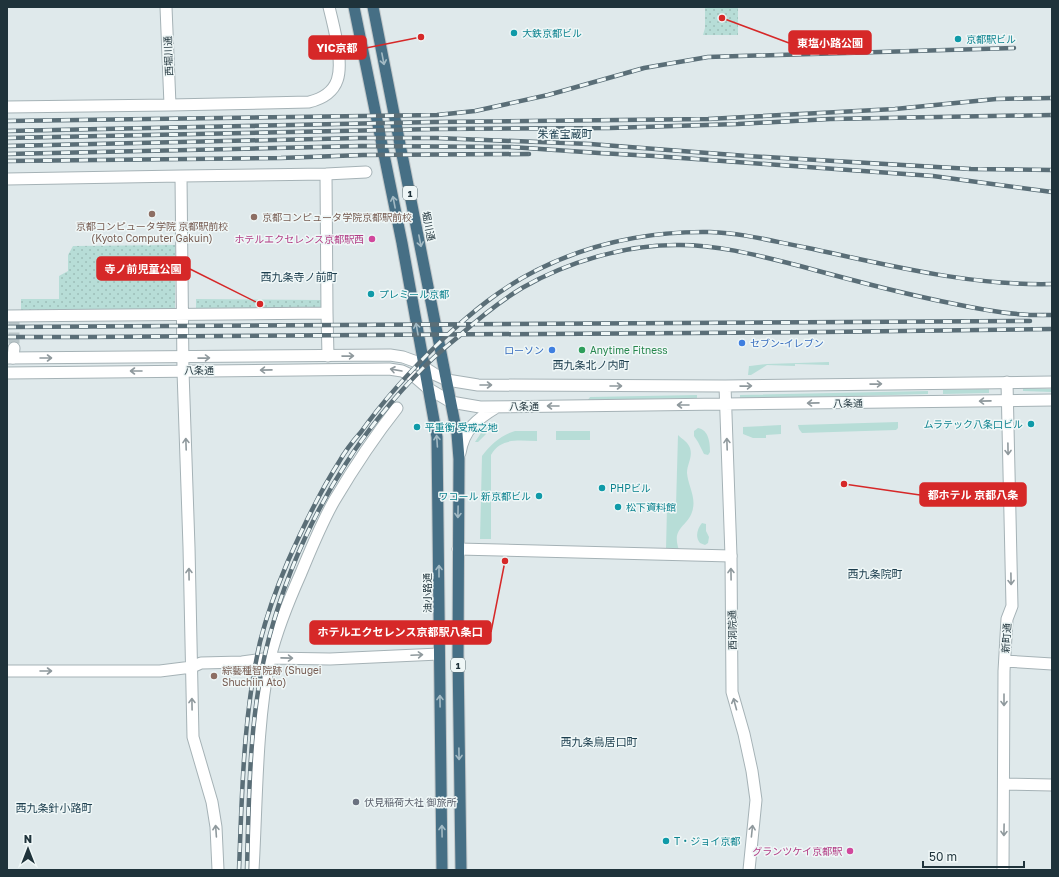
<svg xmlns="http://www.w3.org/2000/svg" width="1059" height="877" font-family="'Golos Text','Noto Sans JP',sans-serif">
<defs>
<pattern id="park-dots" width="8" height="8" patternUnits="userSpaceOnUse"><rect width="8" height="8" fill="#b7ddd7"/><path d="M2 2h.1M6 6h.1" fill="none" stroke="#9dbeb9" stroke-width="1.8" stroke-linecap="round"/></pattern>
</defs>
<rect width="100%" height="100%" fill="#dfe9eb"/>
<path fill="#b7ddd7" d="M829 362V365L795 364V366L767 365 751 375H748L749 366H750L767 364Z
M1023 388 1052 389V392L1023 391Z
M989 389V393L943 394V390Z
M928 391V394L740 399V395Z
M697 395V398L588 400 590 397Z
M898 422V428L896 430 802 433 799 429 798 425Z
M491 423 492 428 478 442H475L483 430Z
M781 425V434L766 435V438H753L743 434V427Z
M698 428C709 430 710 443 710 452L708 455 704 454 698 442 694 436V431Z
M515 431H537V441C519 441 501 437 491 455V539H480L482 456C490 445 501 435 515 431Z
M556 431H590V440H556Z
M678 435C682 439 688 442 690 448 693 457 687 464 687 473 688 486 697 498 692 512 687 527 671 528 679 550H666L667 507 676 506Z
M702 523 706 524V531L709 537 708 543 705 545 700 543C695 537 697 529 702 523Z"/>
<path fill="url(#park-dots)" d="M705 7H738V35H703L705 28Z
M175 245V309L21 310V299H59V276L68 271V255L73 246Z
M196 299 323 300 324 307 316 311H196Z"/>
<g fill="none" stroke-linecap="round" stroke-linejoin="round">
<path stroke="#b9c5c8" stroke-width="11" stroke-dasharray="11 5.5" stroke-linecap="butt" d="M14 316V348"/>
<defs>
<path id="minor" d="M166 7 170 105
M7 107 170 105 309 102C342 94 342 71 337 43 335 31 332 19 329 7
M7 179 181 176
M327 313 328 356
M7 316 327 313 326 174
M13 358 14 348
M458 549 731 556
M1005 661 1052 664
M7 671H160L192 667 201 663 242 662 270 658 330 659 439 654
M1004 784 1052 785
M218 870 216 827 212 802 193 737 189 547 183 371 181 176 326 174 366 172
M253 870C257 802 256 725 270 658 277 629 289 600 301 573 311 549 321 524 334 501 353 469 374 437 397 408
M1003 870 1004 671 1007 619 1012 606 1007 382"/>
<path id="tertiary" d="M7 358 390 355 403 357 414 361 436 375 447 380 478 385 725 386 1052 382
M7 373 389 369 402 371 415 377 429 389 451 402 480 407 1052 400
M725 386 731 556 732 692 744 734 752 771 756 800 749 870
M460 453C464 429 477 419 497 407"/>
<path id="trunk" d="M354 7 402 243 437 437 442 870
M373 7 457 434 459 459 458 654 461 870"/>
</defs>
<use href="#minor" stroke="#a5b2b6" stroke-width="13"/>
<use href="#tertiary" stroke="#a5b2b6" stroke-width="13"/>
<use href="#trunk" stroke="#c0c6c8" stroke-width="13"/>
<use href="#minor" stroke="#fff" stroke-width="11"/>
<use href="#tertiary" stroke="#fff" stroke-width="11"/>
<use href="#trunk" stroke="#466f85" stroke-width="11"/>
<defs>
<path id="rail" d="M7 121 437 115 475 111 548 95 644 68 708 57 1014 48
M7 131 434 122 708 119 895 109 996 99 1052 98
M7 138 436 129 610 128 738 124 830 119 1052 115
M7 146 360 138H436L590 144 747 156 971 169 1052 170
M7 154 362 146 511 147 599 153 654 156 933 176 1052 192
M7 161 281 158 363 155 529 154
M7 327 1030 321
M7 337H85L824 332 1052 329
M239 870C242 794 243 717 260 642 267 614 277 587 288 561 303 527 319 493 339 462 345 451 353 441 361 432 385 398 413 368 443 339 472 312 501 288 537 270 591 243 650 231 710 232 744 233 775 242 808 248 888 265 970 286 1052 284
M247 870C249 793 249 713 269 638 285 578 311 518 345 465 367 430 397 394 426 365 436 355 447 346 458 337 478 319 499 302 522 288 567 262 627 244 680 245 721 245 760 256 800 266 851 280 903 294 955 304 989 311 1017 316 1052 315"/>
</defs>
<use href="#rail" stroke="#5a6e77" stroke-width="4.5"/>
<use href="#rail" stroke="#eff7f7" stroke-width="3" stroke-dasharray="9" stroke-linecap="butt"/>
</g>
<defs><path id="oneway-shaft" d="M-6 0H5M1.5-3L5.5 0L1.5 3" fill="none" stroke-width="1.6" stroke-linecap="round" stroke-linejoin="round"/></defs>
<g stroke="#a3bac4">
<use href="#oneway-shaft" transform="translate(383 59) rotate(79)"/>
<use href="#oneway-shaft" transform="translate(394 202) rotate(-101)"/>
<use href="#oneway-shaft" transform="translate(420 241) rotate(79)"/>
<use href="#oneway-shaft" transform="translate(417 329) rotate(-100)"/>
<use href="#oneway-shaft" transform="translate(437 441) rotate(-94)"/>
<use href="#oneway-shaft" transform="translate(458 512) rotate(91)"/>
<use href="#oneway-shaft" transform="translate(439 571) rotate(-90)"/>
<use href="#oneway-shaft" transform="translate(440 701) rotate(-91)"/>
<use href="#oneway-shaft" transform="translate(459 754) rotate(89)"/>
<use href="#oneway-shaft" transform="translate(442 831) rotate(-91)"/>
</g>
<g stroke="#8f999d">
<use href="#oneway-shaft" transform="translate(348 356) rotate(-1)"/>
<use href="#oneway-shaft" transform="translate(46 358)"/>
<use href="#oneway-shaft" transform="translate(204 358) rotate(-1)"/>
<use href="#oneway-shaft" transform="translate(266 370) rotate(179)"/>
<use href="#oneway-shaft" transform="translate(396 370) rotate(-170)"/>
<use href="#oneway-shaft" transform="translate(136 371) rotate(180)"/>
<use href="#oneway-shaft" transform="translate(876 384) rotate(-1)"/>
<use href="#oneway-shaft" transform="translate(486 385)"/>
<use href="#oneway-shaft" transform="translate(616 386)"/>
<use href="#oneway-shaft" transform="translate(746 386) rotate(-1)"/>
<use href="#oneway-shaft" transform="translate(985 401) rotate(179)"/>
<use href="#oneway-shaft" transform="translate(813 403) rotate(179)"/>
<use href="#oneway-shaft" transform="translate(683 405) rotate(180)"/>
<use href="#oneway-shaft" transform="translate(553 406) rotate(180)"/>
<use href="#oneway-shaft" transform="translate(186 444) rotate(-92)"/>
<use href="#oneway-shaft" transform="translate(727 444) rotate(-92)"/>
<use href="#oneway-shaft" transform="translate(1008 449) rotate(89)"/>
<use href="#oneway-shaft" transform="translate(189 574) rotate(-91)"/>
<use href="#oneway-shaft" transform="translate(731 574) rotate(-91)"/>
<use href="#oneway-shaft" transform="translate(1011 579) rotate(89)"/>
<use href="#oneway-shaft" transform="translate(417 655) rotate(-3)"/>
<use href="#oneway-shaft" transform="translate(287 658) rotate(1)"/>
<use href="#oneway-shaft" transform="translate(46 671)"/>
<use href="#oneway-shaft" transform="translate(1004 700) rotate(90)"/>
<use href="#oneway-shaft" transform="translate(192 704) rotate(-91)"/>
<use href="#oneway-shaft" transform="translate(735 704) rotate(-105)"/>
<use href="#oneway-shaft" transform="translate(1004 830) rotate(91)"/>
<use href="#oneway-shaft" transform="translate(216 831) rotate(-94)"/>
<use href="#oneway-shaft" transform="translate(752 831) rotate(-84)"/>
</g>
<g fill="#0f9aa8" stroke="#eff7f7" stroke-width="1.5">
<circle cx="514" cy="33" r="4"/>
<circle cx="958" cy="39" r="4"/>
<circle cx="371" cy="294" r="4"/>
<circle cx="1031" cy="424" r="4"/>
<circle cx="417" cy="427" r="4"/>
<circle cx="602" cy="488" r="4"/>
<circle cx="539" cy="496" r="4"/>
<circle cx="618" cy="507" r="4"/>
<circle cx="666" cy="841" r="4"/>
</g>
<g fill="#8d6e63" stroke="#eff7f7" stroke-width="1.5">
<circle cx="152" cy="214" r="4"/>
<circle cx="254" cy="217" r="4"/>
<circle cx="214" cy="676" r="4"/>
</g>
<g fill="#d1479c" stroke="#eff7f7" stroke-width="1.5">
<circle cx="372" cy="239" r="4"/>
<circle cx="850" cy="851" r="4"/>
</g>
<g fill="#3f7fe0" stroke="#eff7f7" stroke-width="1.5">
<circle cx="742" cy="343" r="4"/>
<circle cx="552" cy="350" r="4"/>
</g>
<circle fill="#2e9e5b" stroke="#eff7f7" stroke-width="1.5" cx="582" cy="350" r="4"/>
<circle fill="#6b7280" stroke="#eff7f7" stroke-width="1.5" cx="356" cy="802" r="4"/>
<g text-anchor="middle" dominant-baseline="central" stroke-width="3" stroke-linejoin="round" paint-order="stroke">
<g fill="#eff7f7" stroke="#5d6e73" stroke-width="1">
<rect x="403" y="186" width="14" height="14" rx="3"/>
<rect x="451" y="658" width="14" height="14" rx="3"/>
</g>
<g font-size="9" font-weight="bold" fill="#1f333b">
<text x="410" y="193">1</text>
<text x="458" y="665">1</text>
</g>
<g font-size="10" fill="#0d838f" stroke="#eff7f7" text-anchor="start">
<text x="522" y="33">大鉄京都ビル</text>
<text x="966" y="39">京都駅ビル</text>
<text x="379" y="294">プレミール京都</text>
<text x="1023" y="424" text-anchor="end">ムラテック八条口ビル</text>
<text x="425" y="427">平重衡 受戒之地</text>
<text x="610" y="488">PHPビル</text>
<text x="531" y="496" text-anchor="end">ワコール 新京都ビル</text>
<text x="626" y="507">松下資料館</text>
<text x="674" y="841">T・ジョイ京都</text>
</g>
<g font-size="10" fill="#1f333b" stroke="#eff7f7">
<text transform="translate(168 56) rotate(-92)">西堀川通</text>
<text transform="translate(429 226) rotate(79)">堀川通</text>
<text x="199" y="370">八条通</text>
<text transform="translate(848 403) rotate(-1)">八条通</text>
<text x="524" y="406">八条通</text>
<text transform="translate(427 593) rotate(-90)">油小路通</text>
<text transform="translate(732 630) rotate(-91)">西洞院通</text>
<text transform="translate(1006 638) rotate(-86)">新町通</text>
</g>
<g font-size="10" fill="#785e54" stroke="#eff7f7" text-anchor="start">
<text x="262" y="217">京都コンピュータ学院京都駅前校</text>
<text x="152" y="226" text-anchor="middle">京都コンピュータ学院 京都駅前校<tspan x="152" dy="12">(Kyoto Computer Gakuin)</tspan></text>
<text x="222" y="670">綜藝種智院跡 (Shugei<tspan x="222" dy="12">Shuchiin Ato)</tspan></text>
</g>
<g font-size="10" fill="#b23c85" stroke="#eff7f7" text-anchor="end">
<text x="364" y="239">ホテルエクセレンス京都駅西</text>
<text x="842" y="851">グランツケイ京都駅</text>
</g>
<g font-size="10" fill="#366cbe" stroke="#eff7f7" text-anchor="start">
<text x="750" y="343">セブン-イレブン</text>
<text x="544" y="350" text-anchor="end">ローソン</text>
</g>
<g font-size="10" fill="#27864d" stroke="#eff7f7" text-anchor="start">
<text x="590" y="350">Anytime Fitness</text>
</g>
<g font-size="10" fill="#5b616d" stroke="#eff7f7" text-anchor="start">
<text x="364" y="802">伏見稲荷大社 御旅所</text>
</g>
<g font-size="11" fill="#1b3d4d" stroke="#eff7f7">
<text x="565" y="133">朱雀宝蔵町</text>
<text x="299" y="276">西九条寺ノ前町</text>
<text x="591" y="364">西九条北ノ内町</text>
<text x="875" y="573">西九条院町</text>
<text x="599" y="741">西九条鳥居口町</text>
<text x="54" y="807">西九条針小路町</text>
</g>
</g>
<path fill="none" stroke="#d62828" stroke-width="1.5" d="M722 18L789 43M421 37L366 48M260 304L190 269M844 484L920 495M505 561L491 632"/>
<g fill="#d62828" stroke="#eff7f7" stroke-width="1.5">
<circle cx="722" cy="18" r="4"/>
<circle cx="421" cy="37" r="4"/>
<circle cx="260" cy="304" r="4"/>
<circle cx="844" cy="484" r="4"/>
<circle cx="505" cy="561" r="4"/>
</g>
<g fill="#d62828" stroke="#d62828" stroke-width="1.5">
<rect x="789" y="31" width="82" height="23" rx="4"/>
<rect x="309" y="36" width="57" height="23" rx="4"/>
<rect x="97" y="257" width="93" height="23" rx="4"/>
<rect x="920" y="483" width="106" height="23" rx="4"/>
<rect x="310" y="621" width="181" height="23" rx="4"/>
</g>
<g font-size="11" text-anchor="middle" font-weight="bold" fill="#fff">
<text x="830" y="47">東塩小路公園</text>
<text x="337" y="52">YIC京都</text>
<text x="143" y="273">寺ノ前児童公園</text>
<text x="973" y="499">都ホテル 京都八条</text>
<text x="400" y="636">ホテルエクセレンス京都駅八条口</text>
</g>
<rect width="1059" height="877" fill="none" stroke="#1f333b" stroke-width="16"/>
<g transform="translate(28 849)" stroke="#eff7f7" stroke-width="3" paint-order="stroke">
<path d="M0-3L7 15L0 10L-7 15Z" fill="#1f333b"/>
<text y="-6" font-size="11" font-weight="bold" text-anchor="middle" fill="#1f333b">N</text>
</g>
<path d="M923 861v6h101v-6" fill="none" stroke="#1f333b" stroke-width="2"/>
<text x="929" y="861" font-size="12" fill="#1f333b" stroke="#eff7f7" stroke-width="3" paint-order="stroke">50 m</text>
</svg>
